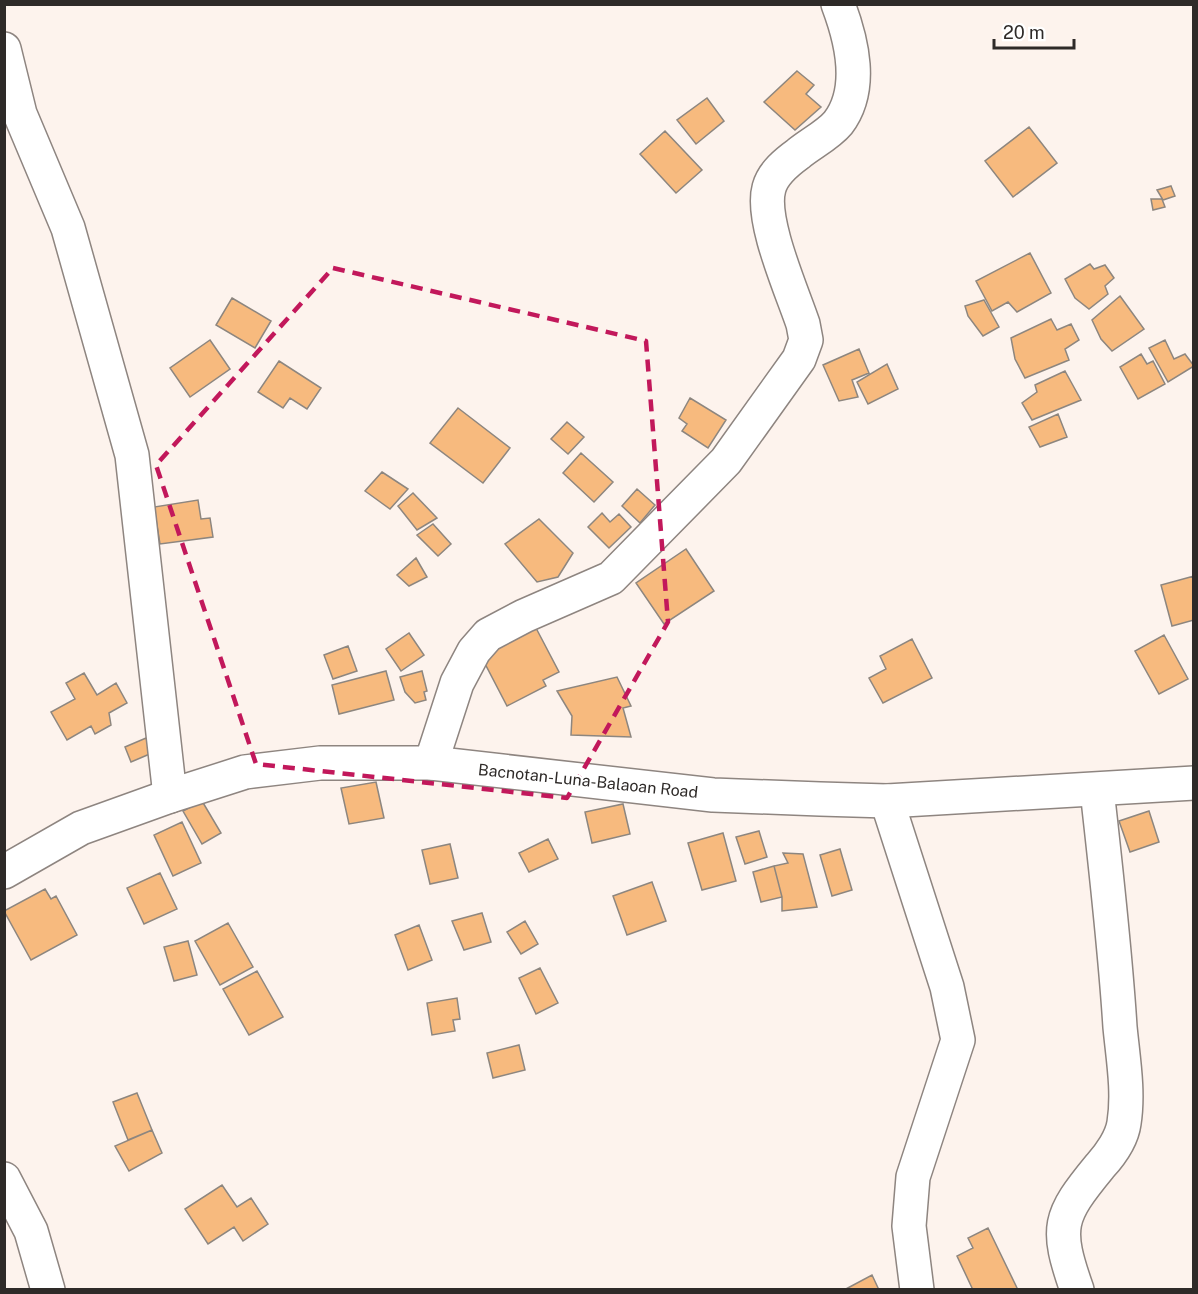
<svg xmlns="http://www.w3.org/2000/svg" width="1198" height="1294" font-family="'Public Sans',sans-serif">
<rect width="100%" height="100%" fill="#fdf3ed"/>
<path fill="#f7ba7e" stroke="#8d867f" stroke-width="1.5" d="M797 71 814 85 806 94 821 107 795 130 764 102Z
M707 98 724 121 696 144 677 120Z
M1029 127 1057 163 1013 197 985 161Z
M665 131 702 170 676 193 640 154Z
M1171 186 1175 196 1163 200 1157 190Z
M1151 199H1162L1165 207 1153 210Z
M1030 253 1051 293 1017 312 1008 302 992 311 976 281Z
M1090 264 1094 269 1105 265 1114 278 1105 286 1108 294 1089 309 1075 298 1065 279Z
M1120 296 1144 329 1112 351 1101 339 1092 320Z
M232 298 271 321 255 348 216 325Z
M984 300 999 327 983 336 968 316 965 306Z
M1051 319 1057 330 1071 324 1079 340 1065 349 1069 360 1025 378 1015 359 1011 338Z
M210 340 230 369 190 397 170 368Z
M1165 340 1174 359 1185 354 1194 366 1168 382 1149 348Z
M859 349 869 373 852 380 858 397 839 401 823 365Z
M1141 354 1147 364 1153 361 1165 384 1138 399 1120 367Z
M279 361 321 388 307 409 290 398 283 408 258 392Z
M887 364 898 389 868 404 857 382Z
M1065 371 1081 400 1032 420 1022 403 1037 392 1035 385Z
M690 398 726 420 708 448 682 431 687 424 679 418Z
M458 408 510 448 483 483 430 443Z
M1058 414 1067 437 1040 447 1029 427Z
M567 422 584 437 568 454 551 439Z
M581 453 613 482 594 502 563 473Z
M382 472 408 489 390 509 365 491Z
M637 489 655 505 640 523 622 506Z
M413 493 437 518 417 530 398 506Z
M198 500 201 519 210 518 213 537 160 544 154 507Z
M602 513 610 522 619 514 631 527 609 548 588 527Z
M539 519 573 553 558 577 537 582 505 544Z
M433 524 451 544 438 556 417 535Z
M686 549 714 591 664 624 636 583Z
M416 558 427 577 409 586 397 575Z
M1194 576V620L1172 626 1161 585Z
M536 628 559 672 543 680 546 686 507 706 481 656Z
M409 633 424 655 401 671 386 649Z
M1164 635 1188 679 1159 694 1135 651Z
M912 639 932 678 883 703 869 678 886 669 880 656Z
M348 646 357 671 333 679 324 655Z
M386 671 394 700 339 714 332 685Z
M422 671 427 691 424 692 426 700 415 703 405 692 400 677Z
M84 673 97 695 116 683 127 703 109 713 111 725 95 734 91 726 67 740 51 712 75 699 66 683Z
M617 677 631 706 623 708 631 737 571 735 572 716 557 691Z
M146 738 152 753 131 762 125 747Z
M376 782 384 818 349 824 341 788Z
M202 801 221 833 202 844 183 811Z
M623 804 630 834 592 843 585 812Z
M1149 811 1159 842 1130 852 1119 821Z
M182 822 201 863 173 876 154 835Z
M759 831 767 857 745 864 736 837Z
M723 833 736 881 702 890 688 843Z
M548 839 558 859 529 872 519 853Z
M450 844 458 878 430 884 422 850Z
M840 849 852 890 832 896 820 855Z
M783 853 803 854 817 907 782 911V897L774 866 788 863Z
M774 866 782 897 761 902 753 872Z
M160 873 177 909 144 924 127 888Z
M652 882 666 921 627 935 613 896Z
M45 889 51 899 56 896 77 935 31 960 4 911Z
M482 913 491 942 464 950 452 921Z
M525 921 538 944 521 954 507 932Z
M228 923 253 967 220 985 195 941Z
M419 925 432 960 408 970 395 935Z
M188 941 197 975 174 981 164 947Z
M540 968 558 1003 536 1014 519 978Z
M257 971 283 1017 249 1035 223 989Z
M457 998 460 1019 453 1020 455 1031 432 1035 427 1003Z
M519 1045 525 1070 493 1078 487 1053Z
M137 1093 152 1130 128 1140 113 1102Z
M152 1130 162 1153 129 1171 115 1146Z
M222 1185 237 1207 251 1198 268 1224 243 1241 234 1227 208 1244 185 1209Z
M988 1228 1018 1290H973L957 1256 973 1248 968 1238Z
M872 1275 879 1290H844Z"/>
<g fill="none" stroke-linecap="round" stroke-linejoin="round">
<defs>
<path id="minor" d="M4 49 20 114 68 228 132 455 170 796
M431 763 457 683 474 651 488 635 524 616 611 578 726 461 799 359 806 340 803 324C792 291 760 220 769 188 773 173 787 162 798 154 810 144 828 135 838 123 864 89 852 41 838 4
M887 801 947 987 958 1040 913 1177 909 1226 917 1290
M4 1179 31 1231 48 1290
M1077 1290C1055 1227 1058 1217 1100 1166 1110 1155 1122 1138 1124 1123 1129 1092 1123 1058 1120 1027 1115 948 1106 869 1097 790"/>
<path id="major" d="M4 872 81 828 170 796 245 772 320 763H431L713 795 820 799 887 801 1194 783"/>
</defs>
<use href="#minor" stroke="#8e8580" stroke-width="36"/>
<use href="#major" stroke="#8e8580" stroke-width="36"/>
<use href="#minor" stroke="#fff" stroke-width="33"/>
<use href="#major" stroke="#fff" stroke-width="33"/>
</g>
<path fill="none" stroke="#c2185b" stroke-width="4.5" stroke-dasharray="12 8" stroke-linejoin="round" d="M333 268 646 341 668 622 567 798 256 764 156 465Z"/>
<g text-anchor="middle" dominant-baseline="central" stroke-width="4.5" stroke-linejoin="round" paint-order="stroke">
<g font-size="16" fill="#2e2a28" stroke="#fff">
<text transform="translate(588 781) rotate(6)">Bacnotan-Luna-Balaoan Road</text>
</g>
</g>
<rect width="1198" height="1294" fill="none" stroke="#2e2a28" stroke-width="12"/>
<path d="M994 39v9h80v-9" fill="none" stroke="#2e2a28" stroke-width="3"/>
<text x="1003" y="39" font-size="18" fill="#2e2a28" stroke="#ffffff" stroke-width="4.5" paint-order="stroke">20 m</text>
</svg>
